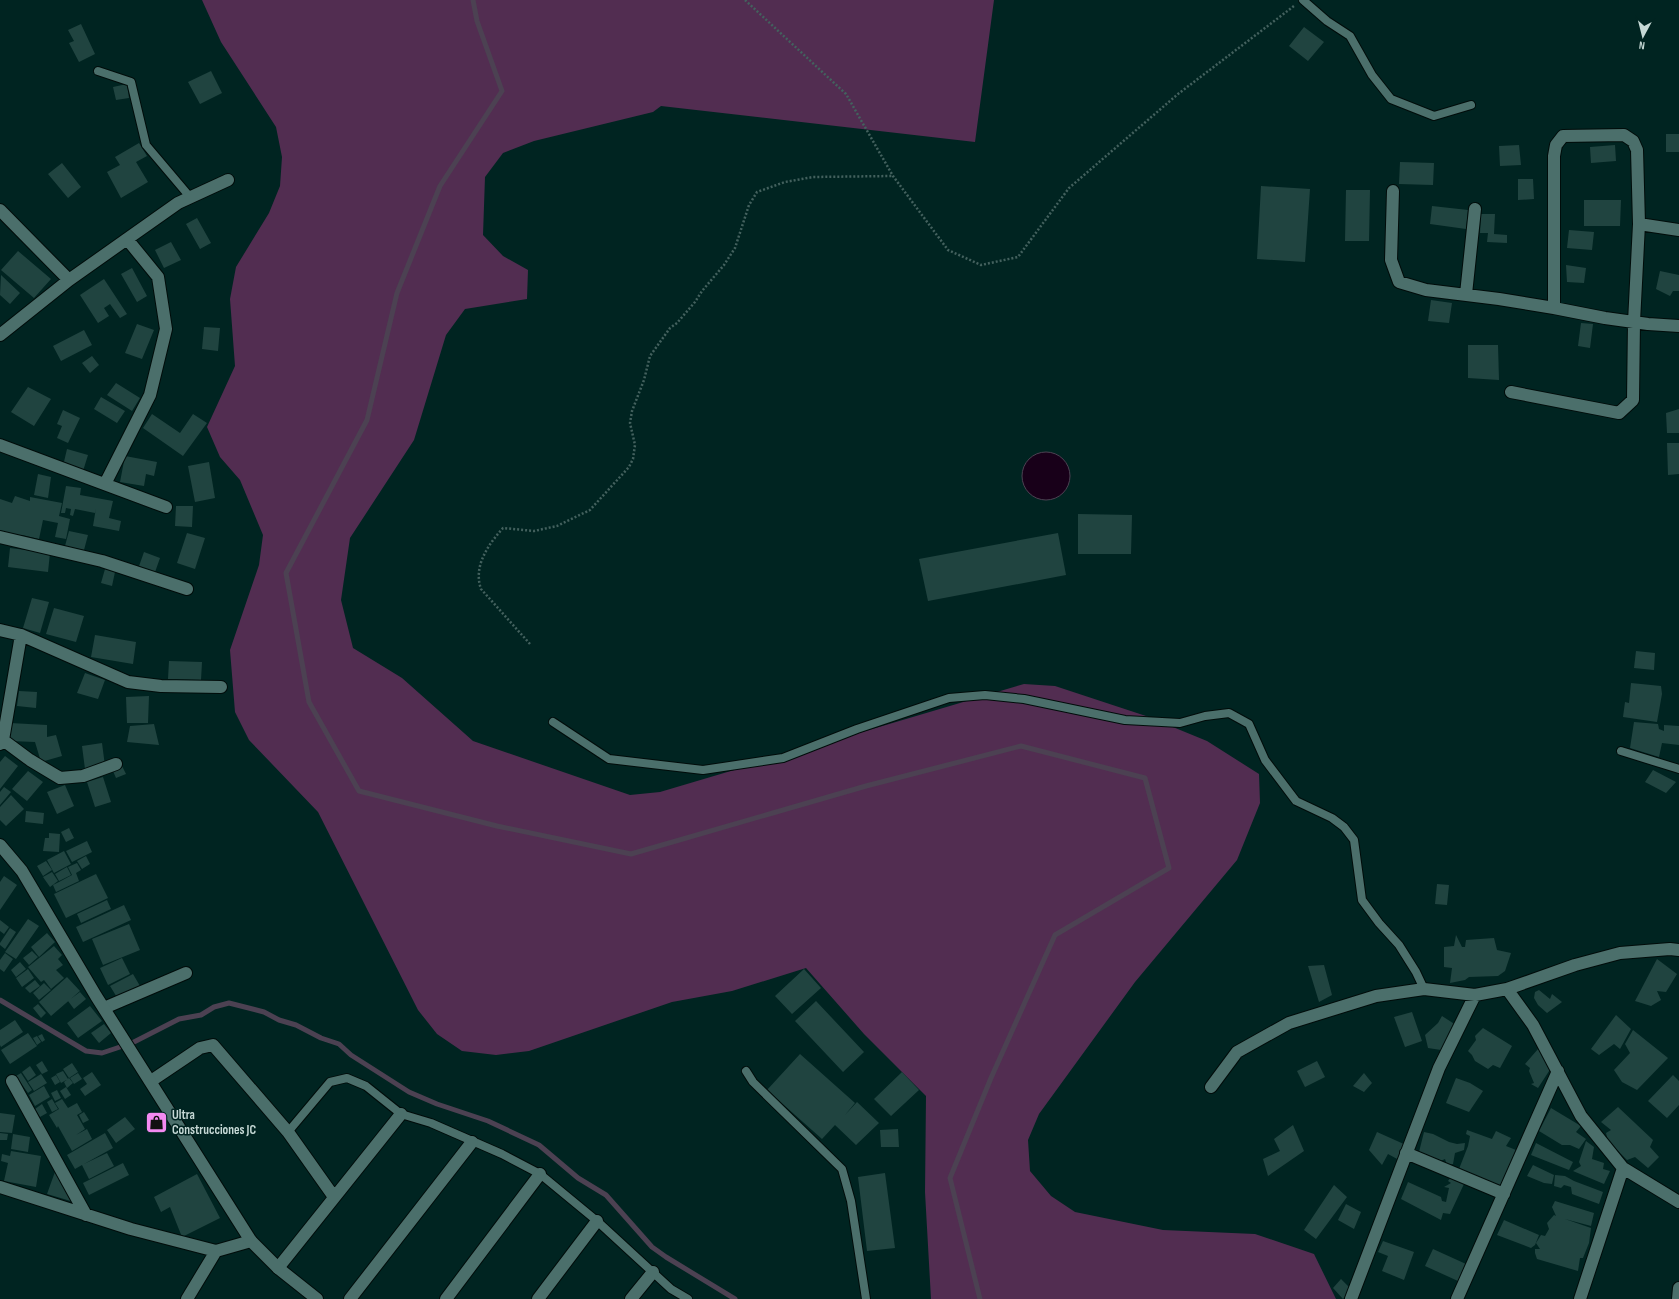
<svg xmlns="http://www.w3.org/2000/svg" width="1679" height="1299" font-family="'Sofia Sans Condensed',sans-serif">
<rect width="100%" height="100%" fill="#002421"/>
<path fill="#522d51" d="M202 0H994L975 142 661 106 653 112 534 141 503 153 485 177 483 235 503 256 528 270 527 299 465 309 446 335 414 440 350 538 341 600 353 648 402 678 473 741 630 795 660 792 1024 684 1055 686 1146 716 1207 741 1259 774 1260 803 1237 860 1135 982 1039 1114 1028 1140 1030 1171 1051 1196 1075 1212 1163 1230 1255 1234 1314 1254 1336 1299H931L925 1192 926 1096 864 1034 806 968 732 991 672 1002 529 1051 496 1055 462 1051 437 1034 418 1010 318 812 249 740 235 712 230 650 259 565 263 535 240 480 220 457 207 427 235 366 230 299 236 267 269 213 280 186 282 157 276 127 221 42Z"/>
<path fill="#180019" stroke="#4c4152" d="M1022 476a24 24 0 1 1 48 0a24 24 0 1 1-48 0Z"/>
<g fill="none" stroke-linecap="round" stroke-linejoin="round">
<path stroke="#4c4152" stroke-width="5" d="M473 0 477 21 502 91 440 186 397 293 367 420 286 573 309 702 359 791 497 826 631 854 866 786 1021 746 1145 778 1169 868 1055 935 991 1078 950 1178 980 1299
M0 1000 86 1051 102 1053 132 1043 179 1019 201 1015 214 1007 229 1003 264 1012 279 1020 296 1025 321 1038 339 1044 351 1055 409 1092 437 1104 488 1121 539 1145 578 1178 606 1195 652 1247 666 1257 735 1299"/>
</g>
<path fill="#204440" d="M81 24 95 54 79 62 69 43 74 41 68 30Z
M1304 27 1324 42 1308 61 1289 46Z
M211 71 222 93 200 104 188 82Z
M127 84 129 98 116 100 113 87Z
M1666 134H1679V152H1666Z
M139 143 147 156 136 162 148 182 121 198 107 172 120 165 115 157Z
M1519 145 1521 165 1500 166 1499 146Z
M1615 145 1616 161 1591 163 1590 147Z
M1400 162 1434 163 1433 185 1399 184Z
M62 163 81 187 68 198 48 174Z
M1518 179H1533L1534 199 1518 200Z
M1261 186 1310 189 1305 262 1257 259Z
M1346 190H1370L1369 241H1345Z
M1584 200H1621L1620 226H1584Z
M1432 206 1468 210 1466 229 1430 224Z
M1481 214H1495L1494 234 1507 235V243L1487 242 1488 233H1480Z
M197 218 211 243 200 249 186 224Z
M1569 230 1594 232 1592 250 1567 248Z
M171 242 181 260 164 268 155 250Z
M18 251 51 279 34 298 1 270Z
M1566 265 1586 268 1584 283 1567 282Z
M132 268 147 296 137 302 121 274Z
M1660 271 1679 275V291H1673L1670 296 1656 289Z
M1 275 20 293 10 304 0 295Z
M104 279 127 314 120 318 110 304 104 308 109 316 98 323 80 295Z
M1431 300 1452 303 1449 323 1428 321Z
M1581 323 1593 324 1590 348 1578 346Z
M137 324 154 330 142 359 125 353Z
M204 327 220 328 218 351 202 349Z
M84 330 92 345 61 361 53 346Z
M1468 345H1498L1499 380 1468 378Z
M92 356 99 365 90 373 82 363Z
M116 383 140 398 132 411 107 395Z
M28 387 51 399 34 426 11 412Z
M101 397 125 411 117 423 94 409Z
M1679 409V433H1667L1666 413Z
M63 410 80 418 68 443 57 438 62 426 57 424Z
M152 414 180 433 193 414 207 423 183 456 143 428Z
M1667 443H1679V474L1668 475Z
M67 449 88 455 83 471 63 466Z
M125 456 157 462 154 476 146 474 144 486 120 482Z
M209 462 215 498 195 502 188 466Z
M38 474 51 477 48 498 34 495Z
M66 486 81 488 80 495 113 501 109 518 121 521 119 531 93 526 96 508 95 513 75 509 73 516 70 515 71 509 66 508 65 513H61Z
M15 496 30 501V497L62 503 59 516 70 519 66 539 55 537 58 523 43 520 39 539 22 535 21 539 0 533V499L12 503Z
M176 506H193L192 527 175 526Z
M1078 514 1132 515 1131 554H1078Z
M69 531 88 535 84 550 65 546Z
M187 533 205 538 195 569 177 563Z
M1058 533 1066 575 928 601 919 559Z
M10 548 50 553 48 572 8 567Z
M144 552 160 558 154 575 138 569Z
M105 569 115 572 112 586 101 583Z
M32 598 49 602 40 633 23 628Z
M54 608 84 616 76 642 46 634Z
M95 635 136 642 133 664 91 657Z
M1636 651 1655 653 1654 670 1634 668Z
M169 661 202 662 201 680 168 679Z
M85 673 105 680 98 699 77 693Z
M1631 683 1661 686 1662 694 1657 722 1623 717 1625 702 1629 703Z
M19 691 37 692 36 708 17 706Z
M149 696 148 723H127L126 697Z
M1634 722 1658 724 1659 729 1664 731V725L1679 726V745L1662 743 1659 757 1630 748Z
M10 723 47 725V737L56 735 62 756 41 762 35 742 10 741Z
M154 724 159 745 127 742 130 726Z
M102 743 105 766 85 769 82 746Z
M5 756 18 766 0 789V762Z
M122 766 126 774 116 778 113 771Z
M1653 770 1676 782 1666 793 1645 782Z
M28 771 43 782 27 801 12 789Z
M103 777 111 802 95 807 87 782Z
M65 785 74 806 57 814 47 792Z
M4 787 11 792 0 805V792Z
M11 795 24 809 6 826 0 820V807Z
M26 811 44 813 43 824 25 822Z
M69 828 74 838 66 842 61 832Z
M49 833 60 834 59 852 43 851 45 838H49Z
M87 841 92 852 72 862 66 851Z
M64 851 71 864 54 873 47 860Z
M86 856 90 864 82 869 77 861Z
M46 861 52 870 43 876 37 866Z
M77 863 81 870 76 873 79 881 56 892 53 885 59 882V883V882L72 875 68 867Z
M67 867 71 875 59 881 55 874Z
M52 872 58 881 50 887 43 877Z
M96 874 108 898 66 918 54 894Z
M4 876 17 885 0 910V882Z
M1437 884 1449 885 1447 905 1435 904Z
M107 900 111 909 81 923 77 914Z
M124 905 131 920 83 942 76 927Z
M28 919 39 926 16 959 5 952Z
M0 920 9 927 4 934 0 931Z
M129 924 140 950 103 965 92 939Z
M10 928 16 932 5 949 0 945V943Z
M47 933 55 942 39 957 31 947Z
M1456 935 1462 947H1465L1466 940 1494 938 1497 950 1511 953 1505 971 1498 976 1469 977 1465 980 1450 983 1452 968 1444 967V947L1454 946Z
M54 946 62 955 58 959 63 965 56 970 64 978 51 989 44 980 41 982 28 967Z
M32 951 38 957 29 965 23 958Z
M5 953 13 959 4 972 0 969V960Z
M122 958 130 974 108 985 100 968Z
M1657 959 1677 974 1666 992 1657 991 1661 1000 1651 1006 1635 1001Z
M20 962 26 969 16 977 11 970Z
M1324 965 1332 995 1319 1002 1308 966Z
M28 969 34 978 22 987 16 978Z
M804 969 821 988 792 1014 775 996Z
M133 974 140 986 118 999 110 986Z
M67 977 80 991 51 1016 39 1002Z
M35 980 40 986 30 993 25 988Z
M44 983 51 990 39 1000 33 993Z
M1539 990 1550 999 1552 994 1562 1002 1547 1013 1538 1005 1534 998 1535 992Z
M80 992 86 999 74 1009 68 1001Z
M816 1001 864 1052 843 1072 795 1021Z
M38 1004 46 1013 41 1018 33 1008Z
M90 1006 102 1021 78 1038 67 1023Z
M1412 1012 1422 1041 1405 1047 1394 1017Z
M1616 1015 1631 1029 1620 1049 1614 1044 1599 1055 1591 1049Z
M1442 1016 1456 1025 1441 1050 1428 1048 1425 1035 1438 1023Z
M15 1020 23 1032 1 1047 0 1045V1030Z
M104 1024 111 1033 99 1043 91 1033Z
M1483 1028 1512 1046 1500 1068 1493 1065 1488 1069 1475 1061 1472 1055 1468 1051 1476 1040 1475 1036Z
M1633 1030 1668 1058 1637 1090 1622 1082 1614 1070 1630 1053 1625 1044Z
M28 1033 37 1046 10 1064 1 1050Z
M42 1034 45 1040 42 1042 38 1036Z
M37 1036 41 1042 37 1045 33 1038Z
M1538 1049 1553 1065 1538 1088 1531 1084 1534 1083 1529 1071 1530 1068 1525 1064Z
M800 1054 855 1103 845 1115 857 1102 879 1123 856 1145 835 1125 822 1139 767 1090Z
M42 1061 48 1071 42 1074 36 1065Z
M1317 1061 1325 1077 1305 1087 1297 1071Z
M72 1063 78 1072 69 1078 63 1069Z
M30 1066 36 1075 28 1081 22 1072Z
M63 1071 68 1079 61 1083 56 1074Z
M92 1072 101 1085 85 1096 80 1089 87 1084 83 1078Z
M902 1072 919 1090 891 1116 874 1099Z
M21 1073 32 1090 28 1093 16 1076Z
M78 1073 82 1079 74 1084 70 1078Z
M1364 1073 1372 1083 1364 1092 1353 1086Z
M41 1074 47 1083 34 1091 28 1082Z
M56 1075 60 1082 55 1085 51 1078Z
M1673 1075 1679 1081V1105L1667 1118 1648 1101Z
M69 1078 73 1083 67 1088 64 1082Z
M1456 1078 1470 1083 1483 1091 1469 1112 1446 1103Z
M44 1086 50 1097 35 1106 29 1095Z
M66 1087 71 1095 65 1099 60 1091Z
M57 1090 61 1098 55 1101 51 1093Z
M52 1099 58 1109 52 1112 47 1102Z
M62 1099 68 1108 77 1103 82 1112 77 1115 85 1129 76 1135 87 1129 92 1139 72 1151 58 1126 57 1128 49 1115 59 1109 55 1103Z
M42 1104 47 1113 40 1117 35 1109Z
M1618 1107 1653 1140 1650 1147 1659 1157 1648 1168 1635 1157 1627 1160 1608 1141 1606 1133 1611 1130 1601 1122Z
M1551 1108 1581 1126 1576 1132 1586 1139 1579 1149 1570 1145H1562L1539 1131Z
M84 1112 89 1120 83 1123 79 1115Z
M0 1113 15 1115 12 1133 0 1132Z
M125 1117 135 1129 116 1143 107 1130Z
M1293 1125 1304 1151 1268 1176 1263 1159 1280 1151 1274 1139Z
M898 1129 899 1147H881L880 1130Z
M1467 1130 1492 1139 1496 1131 1511 1138 1506 1146 1516 1150 1500 1187 1459 1169 1468 1146 1470 1136 1466 1134Z
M1377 1132 1406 1145 1399 1160 1388 1154 1382 1165 1369 1150Z
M1424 1132 1433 1134 1449 1142 1457 1144 1465 1143 1464 1150 1455 1153 1453 1164 1447 1165 1445 1159 1436 1163 1419 1152Z
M0 1133 8 1134 7 1140H0Z
M105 1133 113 1148 84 1164 107 1153 114 1166 89 1179 82 1165 75 1169 67 1155Z
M13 1134 30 1137 28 1152 11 1149Z
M1586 1141 1594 1147 1592 1159 1604 1163 1603 1169 1610 1171 1604 1184 1573 1171 1581 1166 1579 1162Z
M1536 1143 1573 1162 1569 1170 1531 1155Z
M11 1151 41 1156 36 1187 4 1181 8 1163 1 1161 2 1154 10 1156Z
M123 1163 129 1175 89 1195 83 1183Z
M1533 1165 1554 1175 1552 1184 1544 1183 1527 1176Z
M56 1169 74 1202 47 1194Z
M885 1173 895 1248 867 1251 858 1177Z
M197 1174 220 1218 182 1237 170 1207 161 1212 154 1197Z
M1555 1175 1565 1176 1574 1181 1603 1192 1599 1204 1572 1194 1571 1187 1564 1185 1561 1188 1554 1186Z
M1451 1177 1464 1184 1450 1214 1443 1213 1441 1220 1401 1199 1408 1182 1441 1197 1442 1201 1446 1202 1449 1188 1444 1187 1451 1183 1448 1181Z
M1334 1185 1347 1197 1316 1239 1304 1230Z
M1555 1201 1594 1213 1591 1226 1565 1219 1591 1228 1589 1243 1583 1258H1580L1578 1271 1537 1259 1535 1253V1249H1540L1536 1243 1541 1235 1545 1236 1549 1229 1547 1223 1554 1215 1556 1216 1552 1207Z
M1346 1204 1361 1212 1354 1229 1338 1220Z
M1504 1220 1539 1235 1535 1245 1531 1248 1497 1235Z
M1383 1241 1414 1252 1404 1280 1382 1271 1388 1256 1378 1252Z
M1433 1249 1466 1264 1458 1281 1425 1266Z
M1341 1279 1351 1289 1343 1299 1333 1288Z"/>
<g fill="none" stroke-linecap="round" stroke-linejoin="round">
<defs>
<path id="service" d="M1303 0 1327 21 1350 36 1372 75 1391 99 1434 116 1471 105
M98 71 131 82 146 145 190 197
M553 722 609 759 703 770 783 758 857 729 949 698 985 695 1024 699 1125 720 1180 723 1205 716 1229 713 1249 724 1265 760 1296 801 1332 818 1344 827 1354 840 1362 900 1379 923 1399 945 1416 972 1424 989
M1621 751 1679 769
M746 1071 753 1082 842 1169 851 1201 866 1299
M288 1132 330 1082 347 1078 366 1086 401 1114 431 1123 502 1154 540 1174 597 1221 671 1289 688 1299"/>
<path id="minor" d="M1393 191 1391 260 1399 282 1426 290 1499 299 1554 308 1605 318 1648 324 1679 326
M0 210 69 280
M1639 224 1679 230
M1466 294 1475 209
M0 335 69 280 178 203 228 180
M1511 392 1619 413 1633 400 1634 322 1639 224 1637 150 1633 141 1624 135 1563 136 1556 145 1554 156V308
M0 445 166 507
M105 484 150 395 166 329 158 277 127 239
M0 537 102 561 187 589
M0 630 21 635 128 682 161 686 221 687
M3 740 30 760 60 778 83 776 116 764
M0 744 3 740 21 635
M1507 989 1533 1025 1581 1116 1623 1168 1679 1202
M104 1008 186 973
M12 1081 86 1215
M151 1081 200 1048 213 1045 288 1132 334 1197
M1211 1087 1237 1052 1289 1023 1376 996 1424 989 1475 995 1507 989 1575 965 1620 953 1670 949 1679 950
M1406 1153 1504 1194
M0 1187 131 1229 216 1251 251 1241
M278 1268 401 1114
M187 1299 216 1251
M350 1299 472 1142
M446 1299 540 1174
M538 1299 597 1221
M631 1299 653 1272
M1351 1299 1439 1068 1475 995
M1457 1299 1558 1071
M1580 1299 1623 1168
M1678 1299 1679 1288"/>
<path id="secondary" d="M0 845 22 871 96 996 251 1241 278 1268 317 1299"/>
</defs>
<use href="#service" stroke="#000c0a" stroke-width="10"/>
<use href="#minor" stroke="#000c0a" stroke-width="14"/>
<use href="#secondary" stroke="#000c0a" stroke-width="14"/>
<path stroke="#43615e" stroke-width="2.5" stroke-dasharray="2 2" stroke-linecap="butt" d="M745 0 846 94 893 176 948 250 981 265 1018 257 1069 188 1178 94 1294 6
M530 644 481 589C473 566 488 545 503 528L534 531 557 526 590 510 629 467 633 459 635 445 630 423 632 411 644 380 650 356 670 328 677 323 695 302 702 291 724 265 735 248 749 205 757 192 785 182 813 177 893 176"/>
<use href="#service" stroke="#4b6f6b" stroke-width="8"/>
<use href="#minor" stroke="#4b6f6b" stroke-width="12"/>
<use href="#secondary" stroke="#4b6f6b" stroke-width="12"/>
</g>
<defs>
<symbol id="shop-square" viewBox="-11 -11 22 22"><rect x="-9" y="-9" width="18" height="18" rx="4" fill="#f38af1" stroke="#002421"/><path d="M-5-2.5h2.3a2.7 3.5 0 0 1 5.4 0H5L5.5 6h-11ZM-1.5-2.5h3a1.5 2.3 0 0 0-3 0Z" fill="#111"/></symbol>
</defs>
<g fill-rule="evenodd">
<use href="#shop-square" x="144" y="1110" width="25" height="25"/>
</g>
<g text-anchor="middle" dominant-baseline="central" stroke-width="3" stroke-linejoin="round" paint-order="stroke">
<g font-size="13" font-weight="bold" fill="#c6d9d6" stroke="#002421" text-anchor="start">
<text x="172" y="1115">Ultra<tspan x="172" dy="15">Construcciones JC</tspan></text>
</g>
</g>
<g transform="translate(1643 36) rotate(187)" stroke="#002421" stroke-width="3" paint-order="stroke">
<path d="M0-3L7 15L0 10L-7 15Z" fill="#c6d9d6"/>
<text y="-6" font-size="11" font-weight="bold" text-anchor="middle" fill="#c6d9d6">N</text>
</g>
</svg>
